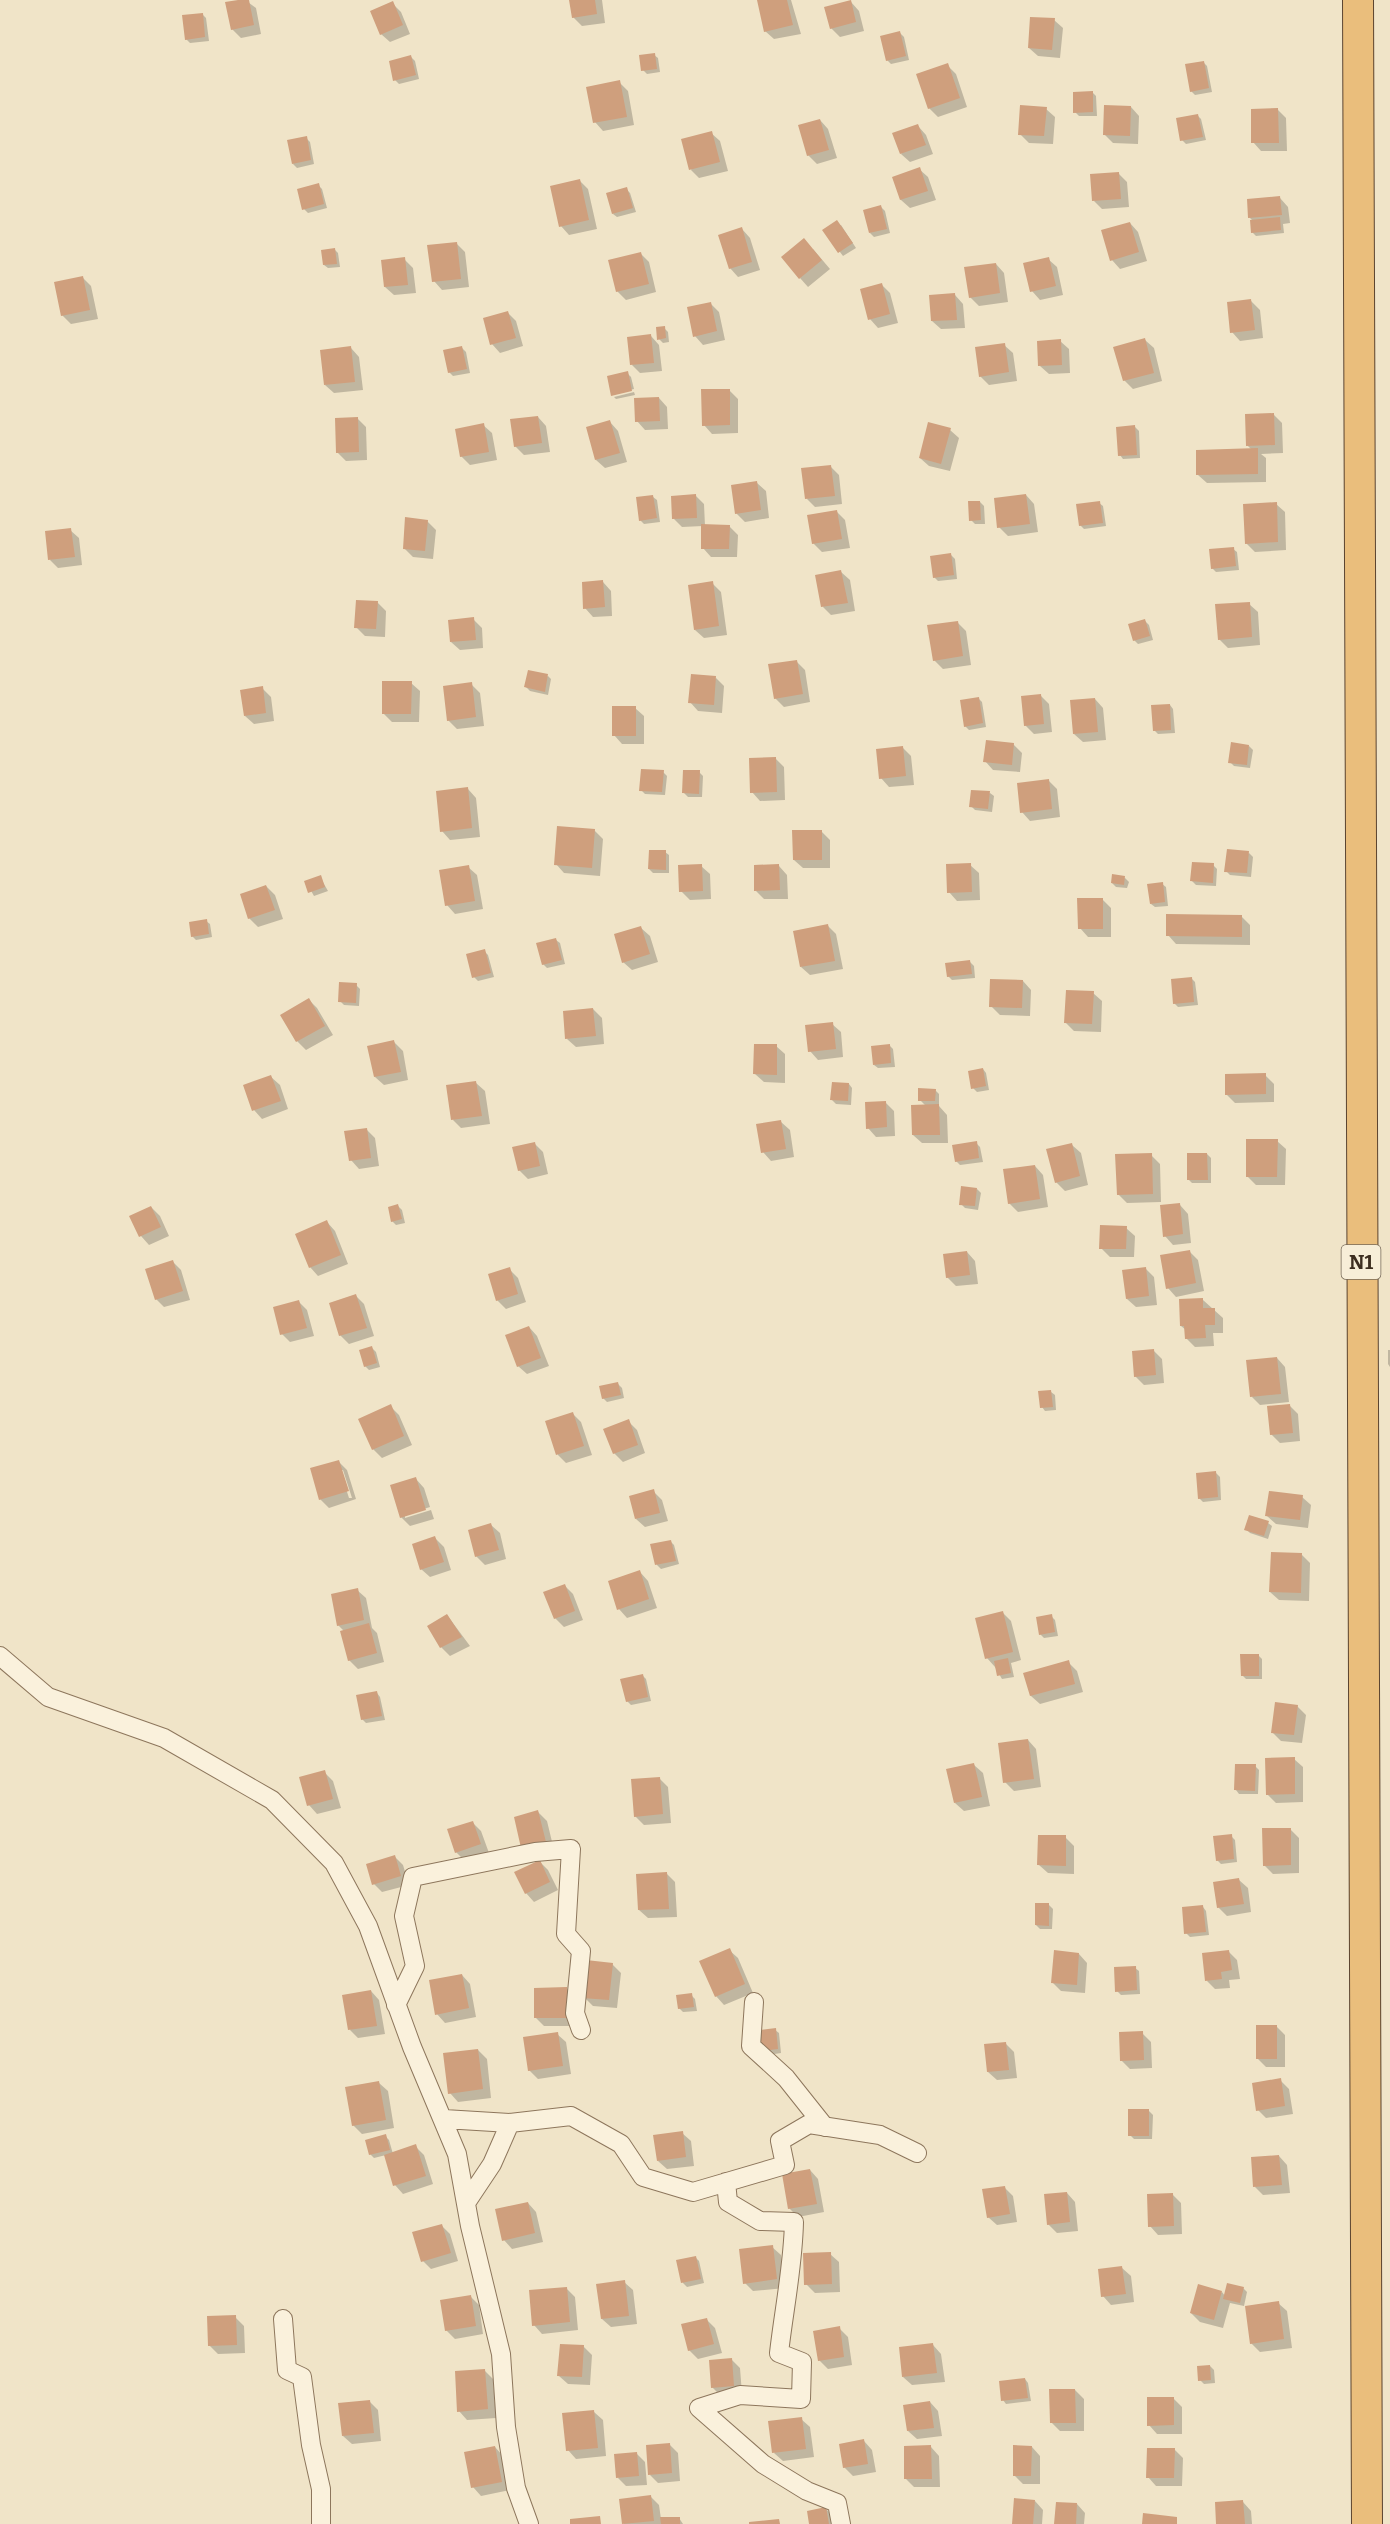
<svg xmlns="http://www.w3.org/2000/svg" width="1390" height="2524" font-family="Bitter,serif">
<rect width="100%" height="100%" fill="#f0e4c8"/>
<path fill="#0003" fill-rule="evenodd" d="M245 0 256 8 261 34 241 38 232 29Z
M571 0H602L605 23 582 26 573 17Z
M758 0H791L801 34 774 39 765 31Z
M851 2 859 11 864 31 840 37 831 28Z
M392 3 401 12 410 34 390 42 381 34Z
M202 14 206 18 209 41 190 43 186 39Z
M1054 20 1063 28 1060 58 1038 56 1029 48Z
M900 33 904 37 909 60 891 64 887 60Z
M654 55 658 58 660 72 647 74 643 70Z
M411 57 415 61 419 79 399 84 395 80Z
M1203 62 1207 66 1212 92 1195 95 1191 91Z
M947 65 956 74 967 107 938 117 929 108Z
M619 82 628 91 634 125 603 131 595 122Z
M1092 92 1096 96 1097 116H1079L1075 112Z
M1131 107 1139 116 1138 144 1113 143 1105 135Z
M1046 109 1055 117 1053 144 1029 143 1020 134Z
M1278 110 1286 118 1287 151H1261L1253 142Z
M1197 115 1201 119 1206 140 1186 144 1182 140Z
M820 120 828 129 837 158 817 164 808 155Z
M918 126 926 135 933 154 910 162 901 154Z
M711 133 720 141 728 171 699 178 691 170Z
M306 138 310 142 314 164 297 168 293 164Z
M919 169 928 177 936 200 910 208 901 200 893 178Z
M1118 173 1127 182 1129 207 1102 209 1094 201Z
M579 180 588 189 597 229 569 235 561 226Z
M318 185 322 189 327 208 308 213 304 209Z
M626 189 630 193 636 212 617 217 613 214Z
M1280 198 1288 207 1290 223 1283 224 1284 233 1256 236 1252 232 1253 221 1249 217Z
M881 207 885 211 890 233 874 237 870 233Z
M1130 223 1138 232 1147 261 1120 269 1112 260Z
M841 225 856 248 843 256 824 231Z
M742 229 750 238 760 270 738 277 730 268Z
M456 243 465 252 469 287 442 290 434 281Z
M334 249 338 253 340 267 328 268 324 265Z
M813 249 830 269 808 287 800 278Z
M640 253 649 262 656 292 626 300 617 291Z
M404 259 413 268 416 293 394 295 385 287Z
M1048 259 1057 267 1063 295 1040 300 1032 291Z
M996 264 1004 273 1008 302 979 306 970 297Z
M83 278 91 286 98 319 71 324 62 315Z
M881 284 890 293 898 323 878 328 870 319Z
M955 295 963 304 965 328 941 329 932 321Z
M1251 301 1260 310 1263 338 1240 341 1232 332Z
M710 303 719 312 725 340 703 345 695 336Z
M507 312 516 321 523 346 500 353 492 344Z
M664 328 668 332 669 342 663 343 659 339Z
M651 336 659 345 662 371 640 373 632 365Z
M1145 340 1154 348 1162 381 1133 389 1124 380Z
M1060 341 1069 349 1070 373 1049 374 1040 366Z
M1004 345 1013 353 1017 381 989 385 980 376Z
M351 348 359 357 363 390 334 393 325 385Z
M462 348 466 352 470 373 453 376 449 372Z
M627 373 631 377 634 389 613 394V396L609 377Z
M729 390 738 399V433L712 434 704 425Z
M634 392 635 395 616 399 614 397Z
M659 398 667 407 668 429 645 430 637 421Z
M1274 415 1282 423 1283 453 1261 454 1266 458V482L1207 483 1198 475 1252 450 1247 445Z
M538 417 546 426 550 452 524 455 515 446Z
M357 418 366 427 367 460 346 461 337 452Z
M610 422 618 431 627 462 605 468 596 460Z
M483 425 492 433 497 460 470 465 461 456Z
M1135 427 1139 431 1140 458 1123 459 1120 455Z
M950 430 959 438 950 471 929 466 920 458Z
M830 466 839 475 842 504 815 507 807 499Z
M757 483 766 491 769 518 745 522 736 513Z
M695 495 704 504 705 526H729L738 535 737 557H711L703 548V526L682 527 674 519Z
M1026 495 1034 504 1038 532 1008 536 999 527Z
M653 497 657 500 660 522 644 524 640 520Z
M980 502 984 506 985 524H975L971 520Z
M1099 503 1103 506 1106 526 1084 529 1080 525Z
M1276 504 1285 512 1286 550 1255 552 1246 543Z
M837 512 845 520 850 548 822 552 813 543Z
M427 521 436 530 433 559 413 557 404 548Z
M70 530 79 538 82 565 58 568 50 560Z
M1233 549 1237 552 1239 570 1216 572 1212 568Z
M951 555 955 559 957 579 938 581 934 577Z
M841 572 850 580 855 611 831 615 823 607Z
M603 582 611 591 612 616 593 617 585 608Z
M712 583 721 592 727 635 704 638 695 630Z
M377 602 386 611 385 637 365 636 356 627Z
M1249 604 1258 612 1260 645 1228 648 1219 639Z
M473 619 482 628 483 648 460 650 451 642Z
M1145 621 1149 625 1153 640 1138 644 1134 640Z
M957 622 966 631 971 665 943 669 934 660Z
M796 661 805 670 810 702 784 707 775 698Z
M548 676 551 679 548 695 530 691 526 687Z
M716 678 724 686 722 713 698 711 690 702Z
M411 683 420 691 419 722H392L383 713Z
M471 684 480 693 484 726 457 729 448 720Z
M262 688 271 697 274 721 254 724 245 716Z
M1041 696 1049 704 1052 732 1034 734 1025 725Z
M978 698 982 702 986 727 969 730 965 726Z
M1095 699 1103 708 1106 740 1083 742 1074 734Z
M1170 705 1173 709 1175 733 1158 734 1154 730Z
M635 708 644 716V744H622L614 735Z
M1013 744 1022 753 1020 772 993 770 985 761Z
M1249 746 1253 750 1250 768 1234 766 1230 762Z
M903 748 911 756 914 785 889 787 881 778Z
M775 758 784 767 785 800 760 801 752 792Z
M663 772 667 776 665 795 645 794 641 790Z
M699 772 703 776 702 797H688L684 793Z
M1048 780 1057 789 1060 817 1030 821 1022 812Z
M468 789 476 798 480 837 450 840 442 831Z
M990 793 994 796 992 812 975 810 971 806Z
M594 830 603 839 600 876 564 873 556 864Z
M821 831 830 840V868H803L794 860Z
M665 852 669 855V873H653L649 869Z
M1249 853 1253 857 1251 877 1230 875 1226 871Z
M970 865 979 873 980 900 957 901 949 892Z
M1213 865 1217 869 1216 886 1196 885 1192 881Z
M701 866 710 874 711 899 690 900 681 891Z
M779 866 787 875 788 899H764L756 891Z
M468 867 477 875 483 909 455 914 447 905Z
M320 877 328 891 314 896 306 882Z
M1125 878 1129 882 1127 888 1116 887 1112 883Z
M1162 884 1166 887 1168 906 1155 907 1151 904Z
M266 886 275 895 283 919 258 927 249 918Z
M1102 899 1111 908V937H1088L1080 928Z
M1241 916 1250 925V945L1176 944 1168 935Z
M206 921 210 924 212 937 196 940 192 936Z
M828 926 836 934 843 969 810 975 801 967Z
M641 928 650 936 658 962 632 970 623 962Z
M556 940 560 943 565 964 547 968 543 964Z
M484 951 488 955 494 977 478 981 474 977Z
M970 962 974 966 975 978 952 980 948 976Z
M1191 978 1195 982 1198 1005 1178 1007 1174 1003Z
M1023 981 1031 990 1030 1016 1000 1015 991 1006Z
M356 985 360 989 359 1006 344 1005 340 1001Z
M1093 993 1102 1001 1101 1032 1074 1031 1065 1022Z
M309 1000 317 1008 333 1035 306 1050 297 1041Z
M593 1009 602 1018 604 1044 576 1047 567 1039Z
M832 1024 841 1032 843 1057 818 1060 810 1051Z
M394 1042 403 1051 408 1080 384 1085 375 1077Z
M889 1045 893 1049 895 1067 878 1068 874 1065Z
M776 1046 785 1054V1083L764 1082 755 1074Z
M983 1069 986 1073 989 1090 977 1092 973 1088Z
M1265 1075 1274 1084V1102L1235 1103 1227 1095Z
M271 1077 280 1085 288 1109 262 1119 254 1110Z
M476 1083 485 1091 490 1124 461 1128 453 1120Z
M849 1084 852 1088 851 1105 836 1104 832 1100Z
M935 1090 939 1094V1106L947 1115 948 1143H922L913 1135 926 1106 920 1100Z
M885 1102 894 1111 895 1136 876 1137 868 1128Z
M781 1122 790 1130 794 1157 771 1161 763 1152Z
M366 1129 375 1138 379 1166 359 1169 351 1160Z
M1277 1141 1286 1149 1285 1185H1256L1247 1176Z
M534 1143 543 1152 548 1174 528 1179 519 1170Z
M976 1143 980 1147 983 1162 960 1165 956 1161Z
M1072 1145 1081 1153 1088 1185 1065 1191 1056 1182Z
M1207 1154 1211 1158V1183H1192L1188 1179Z
M1151 1155 1160 1164 1161 1202 1127 1203 1118 1194Z
M1035 1166 1043 1175 1048 1207 1018 1212 1009 1203Z
M977 1189 981 1193 978 1210 965 1208 961 1204Z
M1180 1205 1188 1214 1191 1243 1173 1245 1165 1236Z
M398 1206 402 1210 405 1223 396 1225 392 1221Z
M151 1207 160 1216 169 1236 149 1245 141 1236 131 1217Z
M327 1222 335 1231 348 1264 318 1276 310 1267Z
M1126 1228 1135 1236 1134 1257H1110L1101 1248Z
M1189 1251 1198 1260 1204 1291 1176 1297 1168 1288Z
M967 1252 975 1261 978 1284 956 1286 947 1277Z
M173 1262 181 1270 190 1300 164 1307 156 1299Z
M509 1269 518 1278 526 1302 506 1309 497 1300Z
M1146 1269 1154 1277 1157 1305 1136 1307 1127 1299Z
M356 1296 364 1304 374 1336 349 1344 340 1335Z
M1203 1300 1223 1318V1333H1213L1214 1346 1195 1347 1186 1338V1330L1181 1326Z
M299 1302 307 1310 314 1336 290 1342 282 1334Z
M529 1327 537 1336 549 1366 527 1374 518 1366Z
M372 1348 376 1352 380 1367 369 1370 365 1366Z
M1153 1350 1162 1359 1164 1383 1144 1385 1135 1376Z
M1388 1350H1390V1367L1388 1364Z
M1277 1358 1285 1367 1289 1402 1260 1405 1252 1397Z
M618 1384 622 1388 624 1398 607 1402 603 1398Z
M1051 1392 1055 1395 1056 1410 1045 1411 1042 1407Z
M390 1406 399 1415 412 1445 382 1458 373 1449Z
M1290 1406 1298 1414 1300 1441 1280 1443 1271 1434Z
M572 1413 581 1422 592 1455 566 1463 558 1455 546 1422Z
M628 1421 637 1430 645 1453 623 1462 614 1453Z
M338 1461 347 1470 356 1499 329 1508 320 1499ZM340 1470H343L352 1498H349Z
M1216 1473 1220 1477 1221 1500 1203 1502 1199 1498Z
M416 1479 424 1488 430 1507 405 1515V1518L431 1510 434 1519 410 1526 401 1517Z
M653 1491 662 1500 668 1521 645 1527 636 1519Z
M1302 1497 1311 1505 1308 1528 1276 1524 1267 1516Z
M1268 1523 1272 1526 1268 1539 1250 1533 1246 1529Z
M491 1525 500 1533 506 1559 485 1565 476 1556Z
M435 1538 444 1547 451 1570 430 1577 421 1569Z
M670 1541 674 1545 679 1564 661 1569 657 1565 652 1545Z
M1302 1555 1310 1563 1309 1601 1279 1600 1270 1592Z
M640 1572 648 1581 657 1608 627 1618 619 1609Z
M565 1586 573 1594 583 1620 564 1627 555 1618Z
M357 1590 366 1598 372 1628 377 1633 384 1662 358 1669 349 1660 344 1631 338 1625Z
M1003 1613 1011 1621 1021 1660 1011 1663 1014 1677 1002 1679 995 1667 987 1658Z
M447 1615 470 1646 450 1656 441 1647Z
M1051 1616 1055 1620 1058 1636 1044 1638 1040 1634Z
M1258 1655 1262 1659V1679H1246L1242 1675Z
M1068 1662 1077 1671 1083 1692 1040 1704 1031 1696 1025 1674Z
M642 1675 646 1679 651 1701 631 1705 627 1701Z
M377 1693 380 1697 385 1720 366 1723 362 1719Z
M1297 1706 1306 1715 1302 1743 1281 1741 1273 1733Z
M1028 1740 1036 1749 1041 1787 1014 1791 1005 1782Z
M1294 1759 1303 1767V1802L1276 1803 1267 1794Z
M974 1765 983 1773 990 1806 964 1811 955 1803Z
M1255 1766 1259 1770 1258 1794H1239L1236 1790Z
M324 1772 333 1781 341 1808 317 1814 309 1805Z
M659 1778 668 1787 671 1823 644 1825 635 1816Z
M538 1812 547 1821 554 1850 522 1847Z
M472 1822 481 1831 489 1853 465 1861 456 1852Z
M1290 1829 1299 1838V1873L1273 1874 1264 1865Z
M1231 1836 1235 1840 1237 1862 1221 1864 1217 1860Z
M1065 1837 1074 1846V1874L1048 1873 1039 1865Z
M395 1857 403 1865 409 1885 382 1892 374 1884Z
M540 1862 548 1870 558 1890 534 1902 526 1893Z
M667 1874 675 1882 677 1917 648 1918 639 1910Z
M1239 1880 1248 1888 1251 1912 1227 1916 1218 1907Z
M1049 1905 1053 1909 1052 1929H1040L1036 1925Z
M1203 1907 1206 1911 1209 1935 1190 1937 1186 1933Z
M729 1950 738 1958 753 1993 724 2005 716 1996Z
M1228 1951 1237 1960 1240 1979 1229 1980 1230 1988 1215 1989 1207 1981Z
M1079 1954 1087 1963 1085 1993 1061 1991 1053 1983Z
M612 1964 621 1973 617 2008 593 2006 584 1997Z
M1135 1968 1139 1971 1140 1994 1121 1995 1117 1991Z
M462 1975 470 1984 476 2017 445 2023 437 2014Z
M567 1989 575 1997 576 2026H544L536 2018Z
M371 1991 379 2000 385 2034 358 2038 350 2030Z
M691 1995 695 1999 697 2011 683 2012 679 2008Z
M1276 2026 1285 2035V2067H1266L1258 2059Z
M775 2030 779 2033 781 2053 768 2055 764 2051Z
M1142 2033 1151 2042 1152 2068 1130 2069 1121 2060Z
M557 2034 566 2042 571 2074 538 2079 529 2070Z
M1006 2044 1014 2052 1017 2078 997 2080 988 2072Z
M478 2050 487 2059 491 2098 458 2102 450 2093Z
M1280 2080 1289 2089 1293 2114 1266 2118 1258 2110Z
M379 2083 388 2091 394 2128 362 2134 353 2125Z
M1149 2111 1153 2115 1152 2139H1134L1130 2135Z
M682 2133 691 2141 694 2166 667 2169 658 2161Z
M385 2136 389 2140 393 2154 415 2146 424 2155 433 2184 403 2194 395 2185 386 2155 374 2158 370 2154Z
M1279 2156 1287 2165 1290 2193 1263 2195 1255 2187Z
M810 2170 818 2179 824 2212 798 2217 789 2208Z
M1004 2187 1013 2196 1017 2222 997 2225 988 2217Z
M1067 2193 1075 2202 1078 2231 1057 2233 1048 2224Z
M1172 2194 1181 2203 1182 2234 1158 2235 1150 2226Z
M528 2203 536 2212 543 2242 512 2249 504 2240Z
M441 2225 450 2234 458 2261 431 2269 423 2261Z
M772 2247 781 2255 785 2288 753 2291 745 2283Z
M830 2254 839 2262 840 2292 815 2293 806 2284Z
M695 2257 699 2261 704 2283 687 2287 683 2283 678 2261Z
M1122 2268 1131 2276 1134 2302 1111 2305 1103 2296Z
M624 2282 633 2290 637 2324 611 2327 602 2319Z
M566 2288 575 2297 578 2330 542 2334 534 2325Z
M1243 2288 1247 2292 1244 2306 1230 2303 1223 2328 1200 2322 1191 2313 1222 2292 1225 2296Z
M470 2296 479 2305 483 2334 455 2339 446 2330Z
M1278 2303 1287 2311 1292 2348 1260 2352 1251 2343Z
M235 2317 244 2326 245 2353 218 2354 209 2345Z
M706 2319 715 2328 722 2353 698 2359 689 2350Z
M839 2328 848 2337 852 2365 828 2369 819 2360Z
M933 2345 941 2354 945 2382 912 2385 903 2377Z
M583 2346 592 2355 590 2385 568 2384 559 2376Z
M731 2359 740 2368 742 2394 721 2396 712 2387Z
M1210 2366 1214 2370 1215 2383 1204 2384 1200 2380Z
M485 2371 493 2379 496 2418 467 2420 459 2411Z
M1025 2379 1028 2383 1031 2401 1006 2404 1003 2400Z
M1075 2390 1084 2399V2431H1060L1051 2422Z
M1173 2398 1182 2407V2434H1157L1149 2425Z
M370 2402 378 2410 381 2441 352 2444 343 2436Z
M930 2402 938 2411 942 2436 917 2439 908 2431Z
M594 2412 603 2420 606 2456 576 2459 568 2450Z
M801 2419 810 2427 814 2457 783 2461 774 2453Z
M864 2441 872 2450 876 2472 853 2476 844 2467Z
M669 2444 678 2453 680 2481 658 2483 650 2475Z
M495 2447 503 2456 510 2490 481 2496 473 2487Z
M931 2447 939 2456 940 2487H914L906 2479Z
M1032 2447 1040 2456V2484H1023L1014 2475Z
M1174 2449 1183 2458 1182 2486H1156L1148 2477Z
M637 2454 645 2462 647 2485 626 2486 618 2478Z
M651 2497 659 2505 661 2519 679 2518 683 2524H624L621 2500Z
M1035 2501 1043 2510 1042 2524H1013Z
M1243 2502 1251 2511 1252 2524H1217Z
M1077 2504 1085 2513 1084 2524H1055Z
M826 2509 830 2513 831 2524H811Z"/>
<path fill="#cf9f7d" d="M238 0H249L254 25 231 30 225 2Z
M569 0H595L597 14 572 18Z
M757 0H787L793 25 764 32Z
M851 0 856 22 830 29 824 7Z
M393 1 403 25 380 35 370 11Z
M203 13 205 37 185 40 182 15Z
M1030 17 1055 18 1052 50 1028 48Z
M900 31 906 56 886 61 880 36Z
M655 53 657 69 641 71 639 55Z
M411 55 416 75 393 81 389 61Z
M1204 61 1209 88 1190 92 1185 64Z
M948 63 960 98 928 109 916 74Z
M620 80 627 117 593 123 586 87Z
M1093 91V112L1073 113V92Z
M1020 105 1047 107 1044 136 1018 135Z
M1104 105 1131 106 1130 136 1103 135Z
M1278 108 1279 143H1251V109Z
M1198 114 1203 137 1180 141 1176 118Z
M820 119 829 150 807 156 798 125Z
M918 124 926 145 900 154 892 133Z
M712 131 720 162 689 170 681 139Z
M307 136 311 160 292 164 287 140Z
M920 167 928 191 900 200 892 177Z
M1119 172 1121 199 1092 201 1090 174Z
M580 179 589 220 559 227 550 186Z
M319 183 324 204 302 210 297 189Z
M627 187 633 208 612 214 606 193Z
M1280 196 1282 215 1248 218 1247 199Z
M881 205 887 229 869 233 863 210Z
M1280 217 1281 230 1251 233 1250 220Z
M837 220 853 243 838 253 822 230Z
M1130 222 1139 252 1110 261 1101 230Z
M742 227 752 262 729 269 718 235Z
M804 238 822 260 799 279 781 257Z
M457 242 461 279 432 282 427 245Z
M335 248 337 264 323 265 321 250Z
M641 252 649 284 616 292 608 260Z
M405 257 408 285 384 287 381 260Z
M1049 257 1056 286 1030 292 1023 263Z
M996 263 1000 293 969 298 964 267Z
M83 276 90 310 61 316 54 282Z
M882 283 890 314 868 320 860 289Z
M955 293 957 320 931 321 929 295Z
M1251 299 1255 330 1230 333 1227 302Z
M711 302 717 331 693 337 687 307Z
M508 311 516 338 490 345 483 318Z
M665 326 666 338 657 340 656 327Z
M651 334 654 363 630 365 627 337Z
M1145 338 1154 373 1123 381 1113 347Z
M1061 339 1062 365 1038 366 1037 341Z
M1005 343 1009 372 979 377 975 347Z
M351 346 355 382 324 385 320 350Z
M462 346 467 369 448 373 443 350Z
M628 371 632 391 611 396 607 376Z
M701 389H730V425L702 426Z
M659 397 660 421 635 422 634 398Z
M1274 413 1275 445 1246 446 1245 414Z
M538 416 542 443 514 447 510 419Z
M358 417 359 452 336 453 335 418Z
M610 420 620 453 595 460 586 427Z
M928 422 951 428 941 464 919 458Z
M484 423 489 452 460 457 455 429Z
M1135 425 1137 455 1118 456 1116 427Z
M1258 448V474L1196 475V450Z
M831 465 835 496 805 499 801 468Z
M757 481 761 510 735 514 731 485Z
M696 494 697 518 672 519 671 496Z
M1026 494 1030 524 997 528 994 498Z
M653 495 657 518 639 521 636 497Z
M968 501H980L981 520 969 521Z
M1100 501 1103 523 1079 526 1076 504Z
M1277 502 1278 542 1245 544 1243 504Z
M837 510 842 539 812 544 807 515Z
M405 517 428 520 425 551 403 549Z
M701 524 730 525 729 549H701Z
M71 528 75 557 48 560 45 531Z
M1234 547 1236 566 1211 569 1209 549Z
M951 553 954 575 933 578 930 556Z
M841 570 848 603 821 607 815 575Z
M603 580 605 607 583 609 582 582Z
M713 581 719 626 694 630 688 585Z
M356 600 378 601 376 629 354 628Z
M1250 602 1252 637 1218 640 1215 604Z
M474 617 476 640 450 642 448 620Z
M1145 619 1150 636 1133 641 1128 624Z
M958 621 963 656 933 661 927 625Z
M797 660 803 694 774 699 768 664Z
M528 670 548 674 545 692 524 687Z
M691 674 716 676 714 705 688 703Z
M382 681H412L411 714H382Z
M472 682 476 717 447 721 443 686Z
M263 686 266 713 244 716 240 690Z
M1041 694 1044 724 1024 726 1021 696Z
M979 697 983 723 964 727 960 700Z
M1095 698 1098 732 1073 734 1070 700Z
M1170 704 1171 730 1153 731 1151 705Z
M612 706H636V736H612Z
M986 740 1014 743 1012 765 983 762Z
M1231 742 1249 745 1247 765 1228 763Z
M903 746 906 776 879 779 876 749Z
M776 757 777 792 750 793 749 758Z
M641 769 664 770 662 792 639 791Z
M683 770H700L699 794 682 793Z
M1049 779 1052 809 1020 813 1017 783Z
M468 787 472 828 440 832 436 791Z
M971 790 990 791 988 809 969 807Z
M557 826 595 829 592 868 554 865Z
M792 830H822V860H793Z
M1227 849 1249 851 1247 873 1224 872Z
M649 850H666V870L648 869Z
M1192 862 1214 863 1213 883 1190 881Z
M971 863 972 892 947 893 946 864Z
M702 864 703 891 679 892 678 865Z
M779 864 780 890 754 891V865Z
M469 865 475 901 445 906 439 870Z
M1112 874 1125 876 1124 885 1111 883Z
M321 875 325 887 308 893 304 881Z
M1163 882 1165 902 1150 904 1147 884Z
M266 885 275 910 248 919 240 894Z
M1077 898H1103V929H1078Z
M1166 914 1242 915V937L1166 936Z
M207 919 209 934 191 937 189 922Z
M828 924 835 961 800 967 793 931Z
M641 926 650 954 622 963 614 934Z
M556 938 562 960 542 965 536 943Z
M485 949 491 973 472 978 466 954Z
M970 960 972 974 947 977 945 963Z
M1192 977 1194 1002 1173 1004 1171 979Z
M990 979 1023 980 1022 1008 989 1007Z
M339 982 357 983 356 1003 338 1002Z
M1066 990 1094 991 1092 1024 1064 1023Z
M309 998 325 1026 296 1042 280 1015Z
M593 1008 596 1036 565 1039 563 1011Z
M833 1022 836 1049 808 1052 805 1025Z
M394 1040 401 1072 374 1077 367 1046Z
M754 1044H777V1075L753 1074Z
M890 1044 891 1063 873 1065 871 1046Z
M983 1068 986 1086 971 1089 968 1071Z
M1266 1073V1094L1225 1095V1074Z
M271 1075 281 1101 252 1111 243 1085Z
M476 1081 482 1116 451 1120 446 1085Z
M832 1082 849 1083 848 1101 830 1100Z
M918 1088 936 1089 935 1101H918Z
M886 1101 887 1127 866 1129 865 1102Z
M939 1104 940 1135H912L911 1105Z
M781 1120 786 1149 761 1153 756 1124Z
M367 1128 371 1158 349 1161 344 1131Z
M1246 1139H1278L1277 1177H1246Z
M977 1141 979 1158 955 1162 952 1145Z
M535 1142 540 1166 518 1171 512 1147Z
M1072 1143 1080 1176 1055 1183 1046 1149Z
M1152 1153 1153 1194 1117 1195 1115 1154Z
M1187 1153H1207L1208 1180H1187Z
M1035 1165 1040 1199 1008 1204 1003 1169Z
M961 1186 977 1188 975 1206 959 1205Z
M1180 1203 1183 1234 1163 1237 1160 1205Z
M398 1204 402 1219 391 1222 388 1207Z
M151 1206 161 1227 139 1237 129 1216Z
M327 1220 341 1255 309 1268 295 1234Z
M1100 1225 1127 1226 1126 1249H1099Z
M1190 1250 1196 1283 1166 1289 1160 1255Z
M967 1251 970 1275 946 1278 943 1254Z
M173 1260 183 1291 155 1300 145 1269Z
M510 1267 518 1294 496 1301 488 1274Z
M1146 1267 1149 1296 1126 1299 1122 1270Z
M356 1294 367 1328 339 1336 329 1303Z
M1203 1298V1308H1215V1325H1205L1206 1338 1185 1339 1184 1326H1180L1179 1299Z
M299 1300 307 1328 280 1335 273 1307Z
M529 1326 541 1358 517 1367 505 1335Z
M372 1346 377 1363 364 1367 359 1350Z
M1154 1349 1156 1375 1134 1377 1132 1351Z
M1277 1357 1281 1394 1250 1397 1246 1360Z
M618 1382 621 1395 602 1399 599 1386Z
M1051 1390 1053 1407 1040 1408 1038 1391Z
M391 1404 404 1436 372 1450 358 1419Z
M1290 1404 1293 1433 1270 1435 1267 1406Z
M573 1412 584 1446 556 1455 545 1421Z
M629 1419 638 1445 613 1454 603 1429Z
M339 1460 349 1491 319 1500 310 1468Z
M1216 1471 1218 1497 1198 1499 1196 1473Z
M416 1477 426 1510 400 1518 390 1485Z
M654 1489 660 1513 635 1519 629 1496Z
M1269 1491 1303 1495 1300 1520 1265 1516Z
M1249 1515 1269 1521 1264 1536 1244 1530Z
M491 1523 499 1550 475 1557 468 1530Z
M435 1536 444 1562 420 1570 412 1544Z
M671 1540 676 1561 655 1565 650 1544Z
M1271 1552 1302 1553 1301 1593 1269 1592Z
M640 1570 649 1599 617 1610 608 1581Z
M565 1584 575 1611 554 1619 543 1592Z
M358 1588 364 1620 337 1626 331 1594Z
M1003 1611 1013 1652 985 1659 975 1618Z
M447 1614 462 1637 440 1648 427 1626Z
M1052 1614 1055 1632 1039 1635 1036 1617Z
M369 1623 377 1653 348 1661 340 1631Z
M1240 1654H1259V1676H1241Z
M1008 1658 1011 1673 997 1676 994 1661Z
M1069 1660 1075 1684 1030 1696 1023 1673Z
M643 1674 648 1697 626 1702 620 1679Z
M377 1691 382 1716 361 1720 356 1695Z
M1275 1702 1298 1705 1294 1735 1271 1733Z
M1028 1739 1034 1779 1003 1783 998 1743Z
M1295 1757V1794L1266 1795 1265 1758Z
M974 1763 982 1797 954 1803 946 1769Z
M1235 1764H1256L1255 1791 1234 1790Z
M325 1770 333 1799 307 1806 299 1777Z
M660 1777 663 1814 634 1817 631 1779Z
M538 1810 546 1842 521 1848 514 1817Z
M473 1821 481 1844 455 1853 447 1829Z
M1262 1828H1291V1865L1263 1866Z
M1232 1834 1234 1859 1216 1861 1213 1836Z
M1038 1835H1066V1866L1037 1865Z
M395 1855 401 1876 372 1885 366 1864Z
M540 1860 550 1882 525 1894 514 1872Z
M667 1872 669 1909 638 1910 636 1874Z
M1239 1878 1244 1904 1217 1908 1213 1882Z
M1035 1903H1049V1926L1035 1925Z
M1203 1905 1206 1932 1184 1934 1182 1907Z
M730 1948 745 1984 715 1997 699 1961Z
M1054 1950 1079 1953 1077 1985 1051 1983Z
M1229 1950 1232 1970 1221 1972 1222 1979 1205 1981 1202 1953Z
M586 1960 613 1963 609 2000 582 1998Z
M1136 1966 1137 1990 1115 1992 1114 1967Z
M462 1974 469 2008 435 2015 429 1980Z
M567 1987 568 2018H534V1988Z
M371 1990 377 2026 348 2030 342 1995Z
M692 1993 694 2007 678 2009 676 1995Z
M1256 2025H1277V2059H1256Z
M776 2028 778 2049 762 2051 760 2030Z
M1143 2031 1144 2060 1120 2061 1119 2032Z
M558 2032 563 2066 528 2071 523 2037Z
M1006 2042 1009 2070 987 2072 984 2044Z
M478 2049 483 2089 448 2094 443 2053Z
M1281 2078 1285 2106 1256 2111 1252 2083Z
M379 2081 386 2120 352 2126 345 2087Z
M1128 2109H1149V2136H1128Z
M683 2131 686 2157 657 2161 653 2135Z
M386 2134 390 2150 369 2155 365 2140Z
M416 2144 426 2176 393 2186 384 2155Z
M1279 2155 1282 2185 1253 2187 1251 2157Z
M810 2169 817 2204 788 2209 782 2174Z
M1005 2186 1010 2214 987 2218 982 2189Z
M1067 2192 1070 2222 1047 2225 1044 2194Z
M1173 2193 1174 2226 1148 2227 1147 2194Z
M528 2202 535 2233 502 2241 495 2209Z
M442 2224 451 2253 421 2262 412 2232Z
M773 2245 777 2279 743 2284 739 2249Z
M831 2252 832 2284 804 2285 803 2253Z
M696 2256 701 2279 681 2283 676 2260Z
M1122 2266 1126 2294 1101 2297 1098 2269Z
M625 2280 629 2316 601 2319 596 2284Z
M1227 2283 1244 2287 1240 2303 1223 2299Z
M1198 2284 1222 2291 1214 2320 1190 2313Z
M567 2287 570 2322 532 2326 529 2290Z
M471 2295 476 2326 445 2331 440 2300Z
M1279 2301 1284 2339 1250 2344 1245 2306Z
M236 2315 237 2345 208 2346 207 2316Z
M707 2318 714 2344 688 2351 681 2324Z
M840 2326 844 2357 818 2361 813 2331Z
M933 2343 937 2373 902 2377 899 2347Z
M560 2344 584 2345 582 2377 557 2376Z
M732 2358 734 2386 711 2388 709 2360Z
M1210 2365 1211 2380 1198 2381 1197 2366Z
M485 2369 488 2409 457 2412 455 2371Z
M1025 2378 1028 2398 1001 2401 999 2381Z
M1049 2389H1075L1076 2423H1050Z
M1147 2397H1174V2425L1147 2426Z
M370 2400 374 2433 342 2436 338 2403Z
M930 2401 934 2428 907 2431 903 2405Z
M594 2410 598 2448 566 2451 562 2413Z
M802 2417 806 2449 772 2453 768 2421Z
M864 2439 868 2464 843 2468 839 2444Z
M670 2443 672 2473 648 2475 646 2445Z
M931 2445 932 2479H904V2446Z
M1013 2445 1032 2446 1031 2476H1013Z
M495 2446 502 2482 471 2488 464 2452Z
M1147 2448H1175L1174 2478H1146Z
M637 2452 639 2476 616 2478 614 2454Z
M651 2495 654 2521 622 2524 619 2499Z
M1014 2498 1035 2500 1033 2524H1012Z
M1243 2500 1245 2524H1216L1215 2502Z
M1056 2502 1077 2503 1076 2524H1054Z
M826 2507 829 2524H809L807 2511Z
M1143 2513 1177 2517V2524H1142Z
M600 2516 601 2524H570V2519Z
M660 2517H680V2524H661Z
M779 2519 780 2524H749V2522Z"/>
<g fill="none" stroke-linecap="round" stroke-linejoin="round">
<defs>
<path id="minor" d="M0 1656 48 1697 164 1738 272 1800 334 1863 368 1926 412 2047 457 2154 470 2226 501 2354 506 2427 516 2488 529 2524
M754 2002 751 2046 786 2078 825 2127
M396 2005 415 1966 404 1916 413 1877 535 1852 571 1849 566 1934 581 1951 575 2013 581 2030
M444 2119 510 2123 571 2116 621 2144 643 2177 693 2192 785 2165 780 2141 809 2124 880 2135 917 2153
M726 2182 728 2202 760 2221 794 2222C793 2267 784 2309 779 2353L802 2362 801 2399 740 2395 699 2408 763 2464 807 2491 837 2503 841 2524
M466 2203 492 2164 510 2123
M283 2319 287 2370 302 2377 311 2445 321 2489V2524"/>
<path id="trunk" d="M1358 0 1367 2524"/>
</defs>
<use href="#minor" stroke="#8d765c" stroke-width="20"/>
<use href="#trunk" stroke="#5b4430" stroke-width="32"/>
<use href="#minor" stroke="#faf1dc" stroke-width="18"/>
<use href="#trunk" stroke="#eabe7c" stroke-width="30"/>
</g>
<g text-anchor="middle" dominant-baseline="central" stroke-width="5" stroke-linejoin="round" paint-order="stroke">
<rect fill="#f7eed8" stroke="#756857" stroke-width="1.5" x="1341.5" y="1245" width="39" height="34" rx="4.5"/>
<g font-size="20" font-weight="bold" fill="#3d2e20">
<text x="1361" y="1262">N1</text>
</g>
</g>
</svg>
